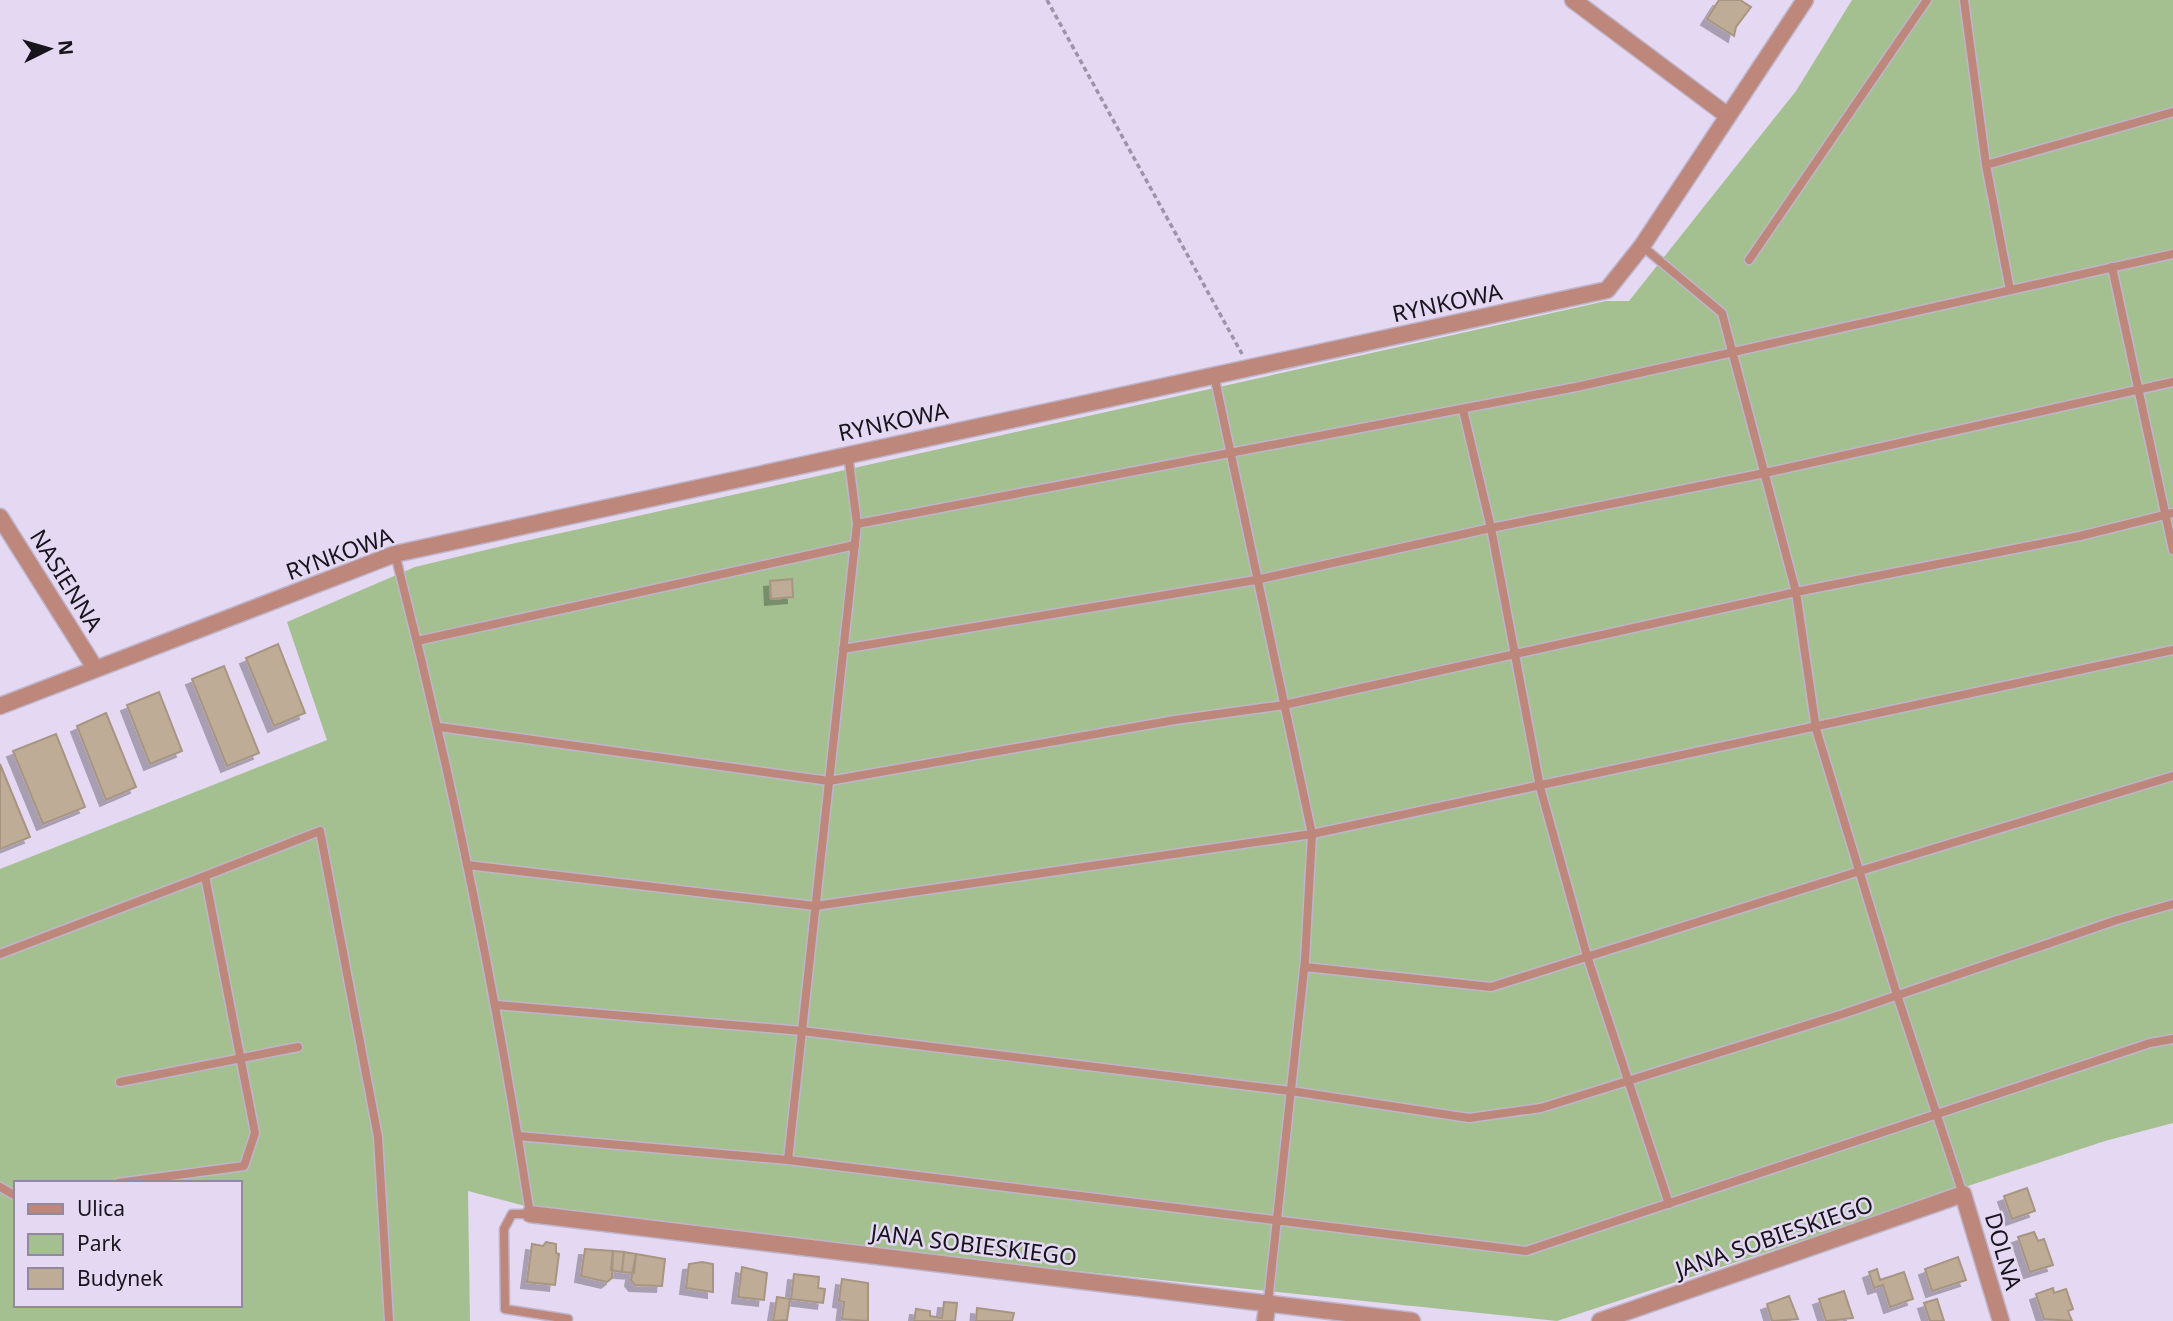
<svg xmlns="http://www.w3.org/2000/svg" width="2173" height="1321" font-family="'Noto Sans',sans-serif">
<defs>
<filter id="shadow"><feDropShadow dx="-6" dy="6" stdDeviation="0" flood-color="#0004"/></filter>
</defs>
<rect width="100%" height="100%" fill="#e4d8f2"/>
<path fill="#a4c091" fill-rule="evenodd" d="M1852 0H2173V1123L2105 1141 1557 1321 575 1219 468 1191 470 1321H0V869L327 740 287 622 415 567 498 547 1606 301H1629L1796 91ZM16 1183H240V1305H16Z"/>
<path fill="#beac97" stroke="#a79581" stroke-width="2" filter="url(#shadow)" d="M1719 0H1740L1751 7 1736 27 1734 36 1707 19Z
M792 579 793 597 771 599 770 581Z
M278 644 305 713 274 726 246 658Z
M224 666 259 753 227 766 192 679Z
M159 692 182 751 150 764 127 705Z
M106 713 136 787 106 800 77 726Z
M56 734 85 807 43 824 13 751Z
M0 764 30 837 0 849Z
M2027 1188 2035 1211 2012 1219 2004 1196Z
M2034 1232 2038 1241 2044 1239 2053 1265 2030 1272 2018 1237Z
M546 1242 556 1244V1253L559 1254 555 1285 527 1282 532 1244 543 1246Z
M585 1249 613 1251 612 1278 607 1282 581 1276Z
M613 1251 624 1252 622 1272 611 1270Z
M624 1252 636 1254 634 1273 622 1272Z
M636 1254 665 1259 662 1286 635 1285 631 1280Z
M1958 1257 1966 1280 1932 1291 1925 1269Z
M702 1262 713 1264V1292L686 1288 689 1264Z
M742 1267 767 1273 764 1300 738 1297Z
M1877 1269 1880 1280 1904 1272 1913 1299 1890 1307 1883 1285 1874 1288 1869 1272Z
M794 1274 819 1277 818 1288 825 1289 823 1303 791 1299Z
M842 1279 868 1283V1321L842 1319 844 1302 839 1301Z
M2053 1288 2054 1293 2066 1289 2073 1309 2068 1311 2072 1321 2044 1319 2036 1294Z
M1844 1291 1853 1318 1826 1321 1819 1299Z
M1789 1296 1798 1319 1772 1321 1767 1304Z
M777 1297 790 1299 787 1320 773 1321Z
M1937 1299 1944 1321H1930L1924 1303Z
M944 1302 957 1303 955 1321H914L916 1309 930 1311V1316L942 1318Z
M977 1308 1014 1313 1012 1321H976Z"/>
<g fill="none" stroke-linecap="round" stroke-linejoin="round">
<defs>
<path id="lane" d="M1964 0 1986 165
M1642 246 1722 313 1796 592 1816 729 1897 995 1963 1194
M1749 260 1927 0
M2112 267 2173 550
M2010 290 1986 165 2173 112
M1214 375 1312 834 1305 960 1268 1302
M1463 410 1491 528 1540 787 1587 956 1669 1204
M848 454 857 524 788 1160 1526 1251 2150 1043 2173 1039
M857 524 1576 387 2173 254
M395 554C451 772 496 991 530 1214H512L504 1229 505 1309 568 1319
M417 641 855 545
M843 649 1256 580 1491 528 1765 473 2173 382
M439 727 829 781 1175 720 1284 705 1796 592 2080 536 2173 513
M467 865 815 906 1312 834 2173 650
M0 954 205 876
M1305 967 1491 987 1860 871 2173 776
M496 1005 802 1031 1291 1091 1469 1118 1541 1108 1843 1014 2117 920 2173 904
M120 1082 298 1047
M518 1136 788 1160
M118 1183 244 1166 255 1133 205 876 320 831 378 1137 389 1321
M0 1187 16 1196"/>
<path id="street" d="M1573 0 1728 116
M0 517 95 668
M0 706 395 554 1607 290 1642 246 1805 0
M530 1214 1412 1321
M1265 1321 1268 1302
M1600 1321 1963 1194 2001 1321"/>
</defs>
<use href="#lane" stroke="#bfb5cb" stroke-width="11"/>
<use href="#street" stroke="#bfb5cb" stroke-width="19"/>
<path stroke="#9e94a8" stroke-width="3.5" stroke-dasharray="5 3.5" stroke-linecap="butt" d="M1047 0 1242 354"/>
<use href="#lane" stroke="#be877b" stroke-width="8"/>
<use href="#street" stroke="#be877b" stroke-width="16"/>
</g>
<g text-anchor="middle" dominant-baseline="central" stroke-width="5" stroke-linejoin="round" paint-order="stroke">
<g font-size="23" fill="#18141c" stroke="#e4d8f2">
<text transform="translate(1447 302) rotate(-12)">RYNKOWA</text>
<text transform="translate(893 421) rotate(-12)">RYNKOWA</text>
<text transform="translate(339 553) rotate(-20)">RYNKOWA</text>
<text transform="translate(67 580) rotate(58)">NASIENNA</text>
<text transform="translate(1774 1236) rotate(-19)">JANA SOBIESKIEGO</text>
<text transform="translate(974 1244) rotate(7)">JANA SOBIESKIEGO</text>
<text transform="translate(2004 1251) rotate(74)">DOLNA</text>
</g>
</g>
<rect x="14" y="1181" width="228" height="126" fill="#e4d8f2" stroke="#928a9c" stroke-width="2"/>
<rect x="28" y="1204" width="35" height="10" fill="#be877b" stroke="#928a9c" stroke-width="2"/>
<text x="77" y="1216" font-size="21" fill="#18141c">Ulica</text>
<rect x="28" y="1234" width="35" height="21" fill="#a4c091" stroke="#928a9c" stroke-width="2"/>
<text x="77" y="1251" font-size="21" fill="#18141c">Park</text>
<rect x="28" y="1268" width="35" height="21" fill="#beac97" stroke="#928a9c" stroke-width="2"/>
<text x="77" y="1286" font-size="21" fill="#18141c">Budynek</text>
<g transform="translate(49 49) rotate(85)" stroke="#e4d8f2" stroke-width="5" paint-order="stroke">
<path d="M0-5L12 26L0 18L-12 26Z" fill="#18141c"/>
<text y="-10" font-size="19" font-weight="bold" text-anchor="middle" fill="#18141c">N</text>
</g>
</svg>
